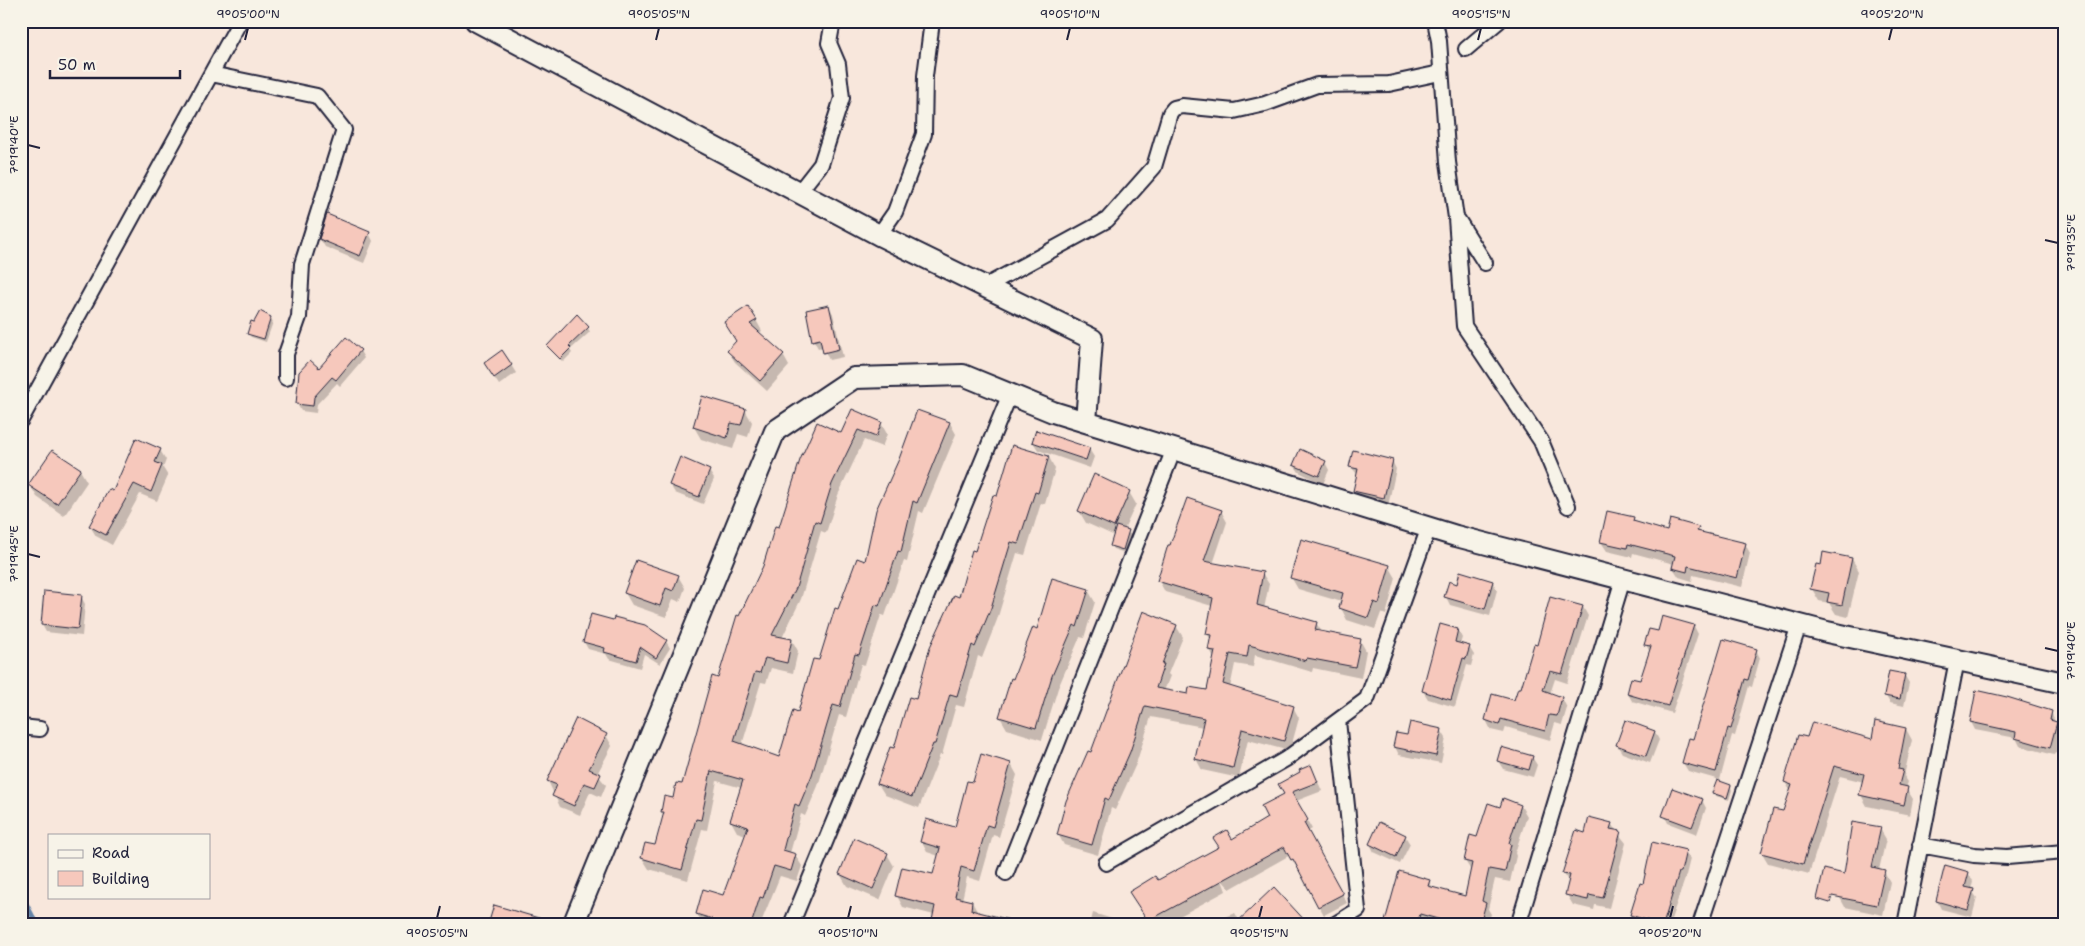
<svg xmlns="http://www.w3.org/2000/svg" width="2085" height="946" font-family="'Shantell Sans',sans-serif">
<rect width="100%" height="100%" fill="#f8e7dc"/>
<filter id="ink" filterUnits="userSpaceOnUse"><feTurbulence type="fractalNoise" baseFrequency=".02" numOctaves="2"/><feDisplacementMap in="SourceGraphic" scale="10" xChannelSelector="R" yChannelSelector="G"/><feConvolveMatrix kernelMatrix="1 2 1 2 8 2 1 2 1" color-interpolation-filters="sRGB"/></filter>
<g filter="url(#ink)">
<path fill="#0003" d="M369 233 373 241 364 263 325 247 320 239Z
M829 306 833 314 843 357 829 360 823 347 818 348 814 341Z
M271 318 273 322 266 342 251 337 249 334 255 323Z
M756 320 762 331 759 333 783 355 789 366 767 391 735 362 728 351 737 342 732 333Z
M588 328 590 332 570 350 572 353 563 362 551 350Z
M360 351 364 358 340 386 337 383 317 404 316 413 301 411 297 404 319 370Z
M511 365 516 373 499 385 490 371Z
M745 410 752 422 748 437 738 434 733 449 701 439 694 427Z
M852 411 881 423 887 434 882 447 864 440 838 495 826 533 821 531 801 599 782 638 792 640 798 651 793 673 771 668 766 683 761 682 742 745 780 759 839 610 866 562 917 412 950 423 956 434 923 513 919 511 907 562 904 561 885 616 881 615 865 665 861 664 846 717 839 715 818 786 805 816 801 814 790 853 795 855 802 866 797 881 780 876 760 925 703 924 697 914 724 897 746 835 737 832 731 821 742 788 717 781 707 830 702 829 688 880 649 869 642 858 656 847 664 815 663 811 683 785 739 618 765 567 780 528 842 435Z
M1033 442 1089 449 1094 457 1090 468 1038 450Z
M160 450 166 460 163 468 168 476 157 501 140 494 112 545 96 536 90 526 114 493Z
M1049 457 1055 469 1045 504 1041 503 1025 555 1017 553 997 620 982 658 978 656 964 707 956 705 942 755H940L919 808 885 795 878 784 959 599 998 498Z
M1392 461 1396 469 1388 506 1359 499 1354 491 1358 475 1351 467Z
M1325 462 1329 470 1323 484 1299 472 1294 465Z
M80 470 87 482 64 516 37 497 30 485Z
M709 471 714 479 703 504 675 493 670 485Z
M1129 492 1136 504 1124 530 1131 535 1125 553 1113 549 1111 546 1115 536 1086 523 1079 511Z
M1221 511 1227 522 1213 564 1262 573 1269 584 1264 609 1316 623 1322 632 1360 640 1366 651 1361 678 1313 668 1312 672 1255 655 1253 667 1235 664 1230 688 1293 707 1299 718 1290 751 1248 740 1239 778 1202 770 1196 759 1203 727 1151 717 1136 764 1115 810 1111 808 1098 855 1064 845 1058 834 1092 754 1176 626 1183 637 1168 674 1170 676 1164 691 1189 696 1208 692 1215 659 1210 650 1211 641 1207 633 1212 606 1165 592 1159 581Z
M1633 518 1637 523 1668 532 1698 528 1701 534 1745 544 1750 553 1742 587 1693 575 1692 581 1679 577 1673 568 1674 564 1633 553 1632 557 1607 551 1601 542Z
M1852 559 1859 571 1848 617 1836 614 1829 603 1819 601 1812 589 1822 566Z
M1389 566 1396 578 1386 615 1381 613 1375 629 1347 620 1341 608 1342 602 1298 589 1291 577Z
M678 576 685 588 680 602 673 599 666 617 632 605 625 593Z
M1493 582 1497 590 1490 616 1450 605 1446 597 1457 585Z
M1088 590 1095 602 1084 638 1080 637 1058 688 1042 740 1007 729 1000 717 1014 680 1038 630Z
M81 596 85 604 82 636 46 632 42 625Z
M1583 607 1588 616 1567 683 1555 679 1550 694 1562 698 1567 708 1562 725 1555 723 1550 740 1506 727 1504 733 1491 730 1486 720 1515 702 1538 647Z
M1694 626 1698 634 1672 713 1632 701 1628 694 1641 682 1650 652 1646 645 1659 633Z
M1458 630 1462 638 1460 644 1469 647 1474 655 1471 666 1467 665 1455 707 1428 699 1423 691Z
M666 641 670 648 660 664 644 654 640 668 609 659 606 654 588 649 584 642Z
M1756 650 1760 658 1752 687 1749 686 1735 736 1732 735 1720 780 1688 771 1683 763 1694 741Z
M1905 676 1909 683 1904 706 1890 703 1885 695Z
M2051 712 2055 722 2064 725V756L2055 753 2054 755 2020 746 2016 738 1975 730 1971 722Z
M1625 722 1655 732 1659 740 1650 763 1622 753 1617 745Z
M1906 729 1912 740 1904 776 1908 782 1906 788 1913 799 1910 815 1867 806 1861 795 1864 782 1840 776 1809 874 1768 863 1762 853 1784 813 1791 792 1785 782 1808 739 1873 740Z
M1441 730 1446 738 1441 763 1399 755 1395 747 1408 736Z
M606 735 612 746 597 774 606 785 601 797 590 792 580 815 560 807 548 781Z
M1532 757 1537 765 1533 777 1503 769 1498 761Z
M1011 764 1017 775 999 837 993 835 980 881 967 877 962 900 972 902 978 913 1019 925H932L934 915 903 907 897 896 934 876 939 856 927 852 921 841 956 829 974 784Z
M1311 766 1322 791 1296 801 1312 829 1307 832 1347 903 1324 915 1298 867 1297 868 1290 855 1230 889 1222 880 1226 891 1163 925H1151L1136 901 1157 882 1269 818 1285 794Z
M1730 786 1732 790 1729 800 1716 796 1714 792Z
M1702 800 1706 808 1697 834 1668 823 1664 815Z
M1521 806 1527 816 1515 853 1516 856 1510 882 1495 879 1488 909 1491 914 1488 925H1385L1429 881 1433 888 1466 898 1472 872 1465 861 1478 838 1501 808Z
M1611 824 1626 843 1609 908 1595 905 1594 910 1573 905 1567 895 1569 883 1564 874 1586 834Z
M1880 829 1886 839 1879 870 1884 871 1890 882 1883 915 1845 907 1839 896Z
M1405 836 1410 844 1400 864 1374 852 1370 844Z
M1685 851 1690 859 1685 879 1669 925 1636 923 1632 915 1644 885Z
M887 854 894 866 880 900 847 886 840 874Z
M1968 873 1973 881 1971 889 1977 898 1972 917 1941 909 1937 901Z
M1093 913 1119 921 1122 925H1090Z
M1235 913 1242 925H1202Z"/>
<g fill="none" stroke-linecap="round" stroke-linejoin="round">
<path stroke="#6685a8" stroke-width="5" d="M21 894 37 925"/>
</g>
<path fill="#f6c8bc" stroke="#22223b" d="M327 214 370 232 360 256 319 239Z
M829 305 839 349 823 353 820 339 812 341 806 310Z
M748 306 757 320 750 324 784 354 760 381 727 351 736 341 724 322Z
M260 311 271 317 264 339 247 334 251 321 254 322Z
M577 314 589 327 569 346 571 348 560 359 547 346Z
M346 337 361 350 336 380 332 377 314 397 313 406 296 404 299 372 310 360 319 368Z
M502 350 512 365 494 378 484 363Z
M702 396 746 409 741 425 731 423 727 438 693 427Z
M852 409 882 422 876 437 858 430 832 484 820 523 815 521 796 588 772 635 792 639 787 663 765 658 760 673 755 672 734 741 779 757 793 710 798 712 813 659 819 660 835 608 838 609 857 558 865 561 876 510 899 459 917 410 950 422 917 503 913 501 901 552 898 551 879 606 875 605 859 655 855 654 840 707 833 705 812 775 799 806 795 804 783 850 796 854 791 871 774 866 763 898 760 897 751 925H710L712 919 696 914 703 889 723 895 748 827 730 821 743 780 711 771 701 820 696 819 682 870 641 858 645 843 655 845 664 812H661L664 796 673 798 676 783 682 784 712 676 718 678 737 615 739 616 763 566 775 526 779 527 800 460 817 422 841 433Z
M1036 430 1090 448 1086 460 1032 442Z
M136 438 161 449 155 462 162 465 151 492 134 484 106 535 89 526 109 489 113 491Z
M1012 445 1049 456 1038 493 1035 492 1018 544 1011 542 991 608 975 647 972 645 957 696 950 694 935 744H933L912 797 877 784 890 747 894 748 909 697 916 699 930 647 954 595 959 597 972 550 975 551 993 495 997 496Z
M1300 449 1326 461 1319 476 1293 465Z
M52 450 81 469 57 504 28 485Z
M1353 450 1393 460 1384 498 1353 491 1358 469 1349 467Z
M680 457 710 470 699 497 669 485Z
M1094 474 1130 491 1114 527 1078 511Z
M1187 498 1222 510 1204 561 1263 572 1257 605 1317 622 1315 630 1361 639 1355 667 1307 658 1306 661 1249 645 1247 657 1230 654 1223 684 1294 706 1284 741 1242 729 1233 768 1195 759 1204 718 1145 706 1130 752 1109 800 1105 798 1092 845 1057 835 1066 801 1088 751 1091 752 1143 611 1177 625 1162 664H1164L1156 688 1188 694 1189 687 1207 690 1215 651 1208 650 1211 635 1206 634 1213 598 1157 581 1168 545H1170Z
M1607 511 1634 517 1633 521 1667 531 1670 519 1699 527 1697 531 1746 543 1737 578 1688 566 1687 572 1672 568 1675 556 1628 544 1627 548 1600 542Z
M1116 526 1129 530 1123 550 1110 546Z
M1301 539 1390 565 1379 604 1374 602 1368 618 1339 608 1343 593 1290 578Z
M1823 552 1852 558 1842 605 1827 602 1829 593 1810 589 1816 564 1821 565Z
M636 560 679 575 673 591 666 588 660 606 624 593Z
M1460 571 1493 581 1485 609 1444 597 1449 581 1457 584Z
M1052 578 1089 589 1077 627 1074 625 1052 676 1036 728 999 717 1011 678 1013 679 1033 627 1037 629Z
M44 591 82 595 78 629 41 625Z
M1550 597 1583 606 1562 674 1550 671 1543 690 1562 697 1557 716 1549 715 1545 731 1501 719 1499 725 1485 720 1492 694 1514 700 1518 688H1521L1534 644 1537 645Z
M591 614 613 620 614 617 645 625 667 640 656 658 640 647 636 661 604 652 605 648 583 642Z
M1662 616 1694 625 1668 706 1627 694 1631 678 1640 680 1651 646 1644 645 1649 629 1658 631Z
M1440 624 1458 629 1455 642 1470 646 1466 659 1463 658 1451 700 1422 691Z
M1723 639 1757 649 1748 680 1745 679 1731 729 1728 728 1716 772 1682 763 1689 738 1693 739Z
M1889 671 1905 674 1900 699 1884 696Z
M1976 690 2007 697 2052 711 2050 720 2057 722 2050 748 2015 738 2016 732 1970 722Z
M576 718 607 734 589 769 601 774 595 787 584 783 574 806 552 796 557 785 547 781Z
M1625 720 1655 731 1646 756 1616 745Z
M1875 721 1906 728 1898 769 1903 770 1899 785 1908 787 1904 805 1859 795 1864 774 1834 766 1803 864 1761 853 1773 809 1783 811 1792 785 1784 782 1798 735 1807 737 1812 722 1872 739Z
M1410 722 1442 729 1436 756 1393 747 1396 733 1407 735Z
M1501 747 1533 756 1529 770 1497 761Z
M981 754 1011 763 993 827 987 825 974 871 961 867 955 897 972 901 971 910 1010 920 1009 925H931L935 906 895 896 902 867 933 874 940 848 920 842 926 819 955 827 967 781 973 782Z
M1311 765 1318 782 1292 792 1308 820 1304 823 1343 894 1318 907 1293 859 1291 860 1284 847 1148 921 1129 892 1155 876 1158 880 1219 847 1213 838 1227 830 1232 839 1267 818 1261 806 1284 794 1278 784 1300 772 1299 770Z
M1717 780 1731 785 1727 798 1712 793Z
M1672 788 1703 799 1692 827 1662 816Z
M1503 798 1521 805 1509 843 1511 844 1505 872 1489 869 1482 901 1486 903 1480 925H1459L1420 914 1417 925H1384L1399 871 1430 880 1428 886 1465 896 1472 863 1464 861 1470 835 1477 837 1488 803 1500 807Z
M1589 817 1612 823 1610 829 1621 831 1603 898 1589 895 1588 900 1565 895 1570 875 1562 874 1576 830 1585 833Z
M1379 822 1406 835 1396 857 1369 844Z
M1852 822 1881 827 1872 867 1885 870 1877 905 1832 896 1830 903 1817 899 1824 869 1844 874Z
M854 838 888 853 873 889 839 874Z
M1652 842 1686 850 1681 872H1679L1663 925 1630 915 1640 883 1643 884Z
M1945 865 1969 872 1965 887 1974 889 1968 910 1936 901Z
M1274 887 1309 925H1234Z
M494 905 549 921V925H488Z"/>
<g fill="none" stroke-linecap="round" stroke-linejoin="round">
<defs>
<path id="street" d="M1435 21 1439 41 1448 162 1456 218 1464 326 1541 441 1568 506
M1466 49 1499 21
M211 74 317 96 344 130 302 264 299 317 286 354V378
M799 192 821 164 842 98 838 64 829 43 833 21
M1458 220 1485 263
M879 235 895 212 924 134 925 76 932 21
M984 287 1107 220 1154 167 1170 113 1174 108 1182 106 1234 111 1265 104 1317 85 1389 84 1440 73
M21 420 240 21
M21 727 40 729
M1920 845 1974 855 2007 857 2064 852
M1106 863 1286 759 1367 699 1429 527
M1006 873 1174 449
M1520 919 1623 579
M791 925 1010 394
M1334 925 1358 910 1338 721
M1700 925 1799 625
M1905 925 1957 660"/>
<path id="secondary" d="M476 21 879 235 1092 339 1086 422
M573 925 775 431 854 378 963 375 1053 412 1456 536 1827 632 2064 683"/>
</defs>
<use href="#street" stroke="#22223b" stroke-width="18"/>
<use href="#secondary" stroke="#22223b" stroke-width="24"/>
<use href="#street" stroke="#f7f3e8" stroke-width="14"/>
<use href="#secondary" stroke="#f7f3e8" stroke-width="20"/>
</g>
</g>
<path fill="none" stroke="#22223b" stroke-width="2" d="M245 40 248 28M656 40 659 28M1067 40 1070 28M1478 40 1481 28M1889 40 1892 28M28 145 40 148M2045 240 2058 243M28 554 40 557M2045 648 2058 651M437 918 440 906M848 918 851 906M1259 918 1262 906M1670 918 1673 906"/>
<rect width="2085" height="946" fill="none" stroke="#f7f3e8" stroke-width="55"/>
<rect x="48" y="834" width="162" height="65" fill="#f7f3e8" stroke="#a29fa3"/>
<rect x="58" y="850" width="25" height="8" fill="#f7f3e8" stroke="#a29fa3"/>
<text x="92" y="858" font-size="15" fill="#22223b">Road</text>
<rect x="58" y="871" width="25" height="15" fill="#f6c8bc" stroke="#a29fa3"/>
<text x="92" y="884" font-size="15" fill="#22223b">Building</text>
<path d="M50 70v8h130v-8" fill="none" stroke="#22223b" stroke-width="2.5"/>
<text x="58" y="70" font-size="15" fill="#22223b" stroke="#f7f3e8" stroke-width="4" paint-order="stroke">50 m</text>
<rect x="28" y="28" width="2030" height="890" fill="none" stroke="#22223b" stroke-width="2"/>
<g font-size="12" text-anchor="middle" fill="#22223b">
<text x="248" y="18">9°05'00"N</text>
<text x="659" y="18">9°05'05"N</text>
<text x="1070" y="18">9°05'10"N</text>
<text x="1481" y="18">9°05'15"N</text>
<text x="1892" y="18">9°05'20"N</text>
<text transform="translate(14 145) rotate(-90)" y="4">7°19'40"E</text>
<text transform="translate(2071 243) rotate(-90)" y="4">7°19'35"E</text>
<text transform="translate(14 554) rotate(-90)" y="4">7°19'45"E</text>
<text transform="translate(2071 651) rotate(-90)" y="4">7°19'40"E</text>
<text x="437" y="937">9°05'05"N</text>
<text x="848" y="937">9°05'10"N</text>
<text x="1259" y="937">9°05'15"N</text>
<text x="1670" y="937">9°05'20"N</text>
</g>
</svg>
